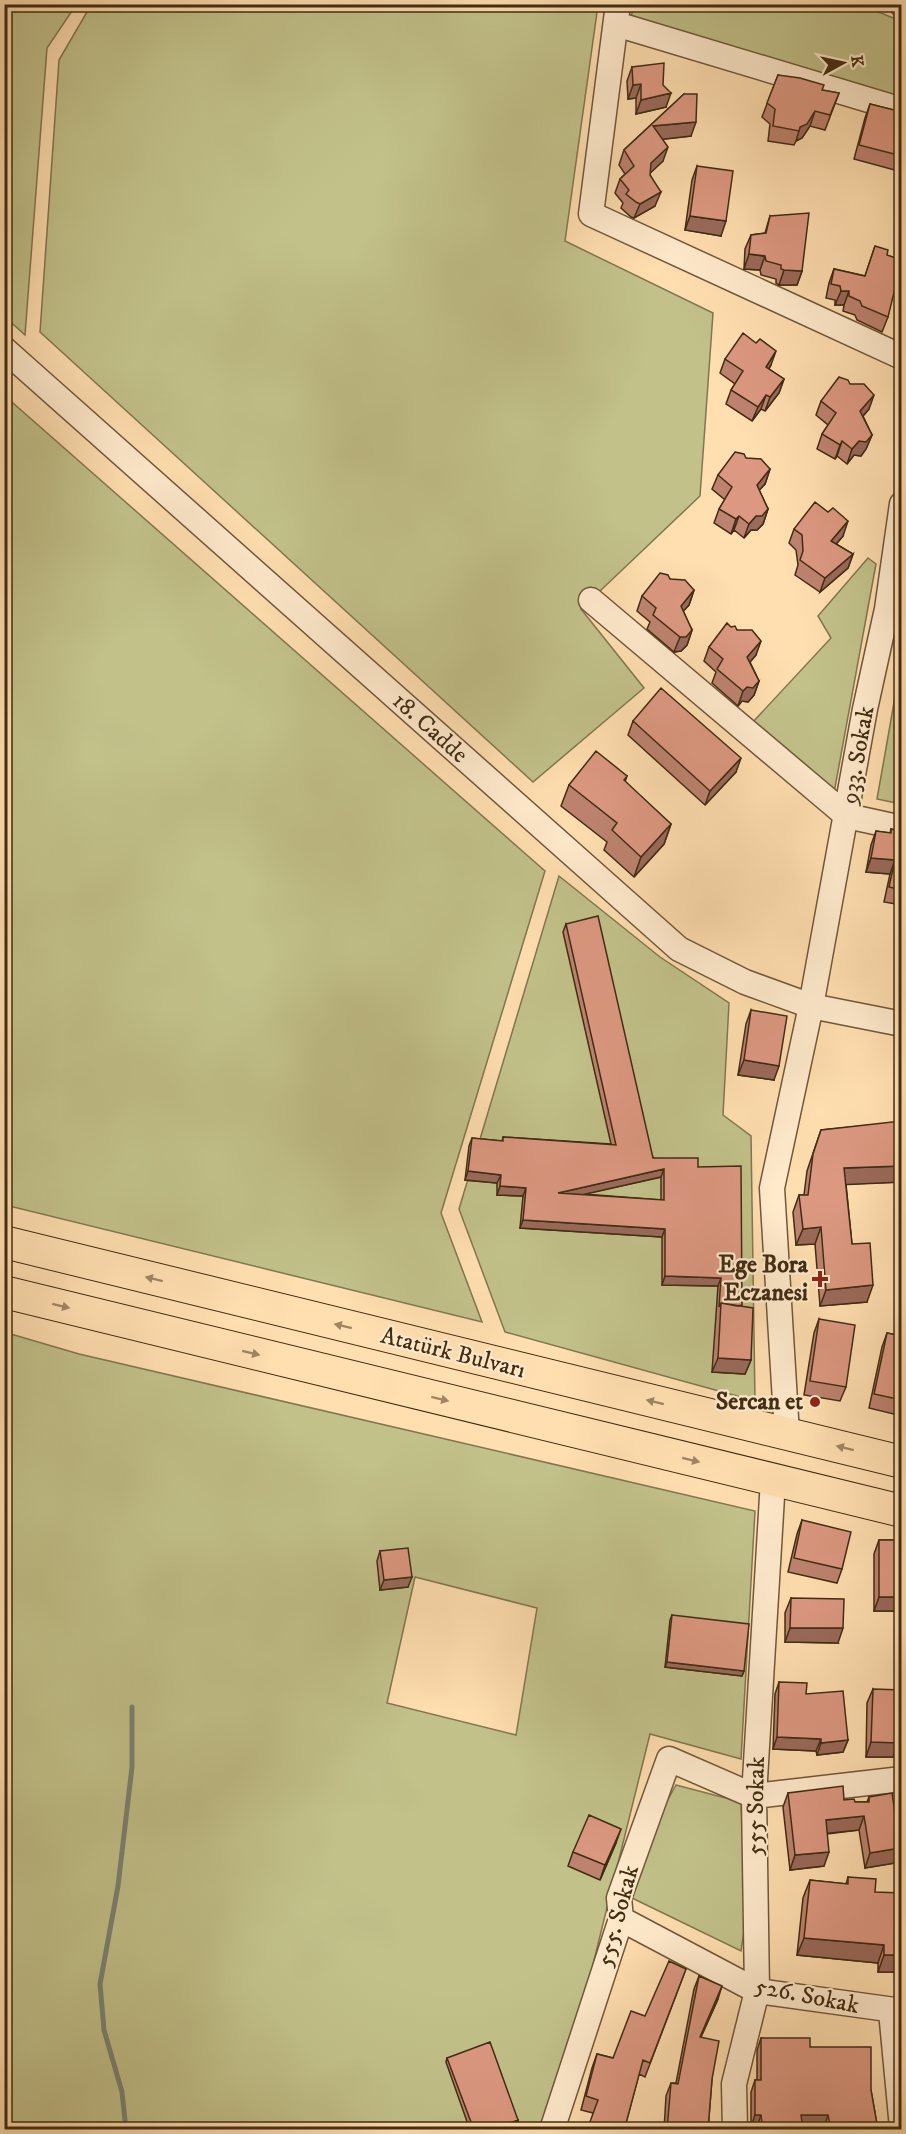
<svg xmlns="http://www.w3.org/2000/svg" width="906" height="2134" font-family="'IM FELL DW Pica',serif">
<rect width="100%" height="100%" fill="#ffdeb0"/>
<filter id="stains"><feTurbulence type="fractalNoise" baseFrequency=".00333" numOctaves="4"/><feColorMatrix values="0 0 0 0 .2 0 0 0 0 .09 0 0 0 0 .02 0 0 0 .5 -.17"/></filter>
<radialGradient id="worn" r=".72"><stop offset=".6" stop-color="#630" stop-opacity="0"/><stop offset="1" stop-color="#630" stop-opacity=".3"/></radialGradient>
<path fill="#c2c18a" stroke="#82764e" stroke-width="1.5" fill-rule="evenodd" d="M5 4 76 5 47 48 25 335 5 317Z
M91 5H598L565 241 713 313 700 496 581 609 644 688 533 782 40 332 59 60Z
M634 5H861L901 21V99L631 17Z
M5 396 545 871 441 1213 482 1322 5 1205Z
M868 558 876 564 834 793 752 723 831 638 818 616Z
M901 663V804L877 799Z
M559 876 660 957 729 1003 723 1115 751 1136 755 1401 505 1332 459 1209Z
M4 1332 79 1354 755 1511 741 1759 650 1734 577 2029 539 2129H5ZM415 1577 537 1608 516 1735 387 1703Z
M676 1785 741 1802 746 1918 741 1951 630 1897 662 1810Z"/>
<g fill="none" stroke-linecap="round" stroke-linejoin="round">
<path stroke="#7b8272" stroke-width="5" d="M126 2130 122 2092 104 2030 100 1984 118 1886 132 1767V1707"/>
<defs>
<path id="minor" d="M618 4 591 214 902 357
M901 4 902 5
M616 24 902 110
M4 349 679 949 745 982 811 1006 902 1024
M591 600 847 816 902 828
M787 1434 772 1188 811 1006 865 709 887 609 902 504
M621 1919 757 1991 902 2011
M891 2011 902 2128
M552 2130 621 1919 619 1898 669 1759 754 1796 902 1779
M735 2130 734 2084 757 1991 754 1796 773 1480"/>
<path id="major" d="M4 1242 902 1462
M4 1292 902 1511"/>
</defs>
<use href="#minor" stroke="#70583a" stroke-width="27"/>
<use href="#major" stroke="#412c13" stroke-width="34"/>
<use href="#minor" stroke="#ffeacc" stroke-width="24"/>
<use href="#major" stroke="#ffdeb0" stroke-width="32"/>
</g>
<path fill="#bd836f" stroke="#412c13" stroke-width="1.5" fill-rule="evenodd" d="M632 67 666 107 636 114V98L628 99 627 81Z
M778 75 822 90 839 93 825 130 810 126 802 138 796 141 794 145 768 141 770 124 762 117Z
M684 94 691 136 662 139 663 161 650 173 655 206 634 218 631 217 621 208 623 203 615 193 620 179 625 174 619 165 624 150Z
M870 104 902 112V172L854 159 865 118Z
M697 166 721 236 685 230 692 180Z
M770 216 802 271 797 285H779L776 283V279L761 275 760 270 744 269 745 249 751 235 765 233Z
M875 246 888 317 882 332 857 320 855 315 843 311 844 305H835V300L826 298 829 283 834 269 865 276Z
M725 359 771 365 769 369 784 379 779 393 765 411 761 409 752 421 726 404 731 390 735 384 720 373Z
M850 384 869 409 863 416 872 435 866 449 861 456 854 455 847 464 837 456 835 459 817 449 822 434 828 425 816 415 821 401Z
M746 458 770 469 765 484 759 490 768 509 763 524 757 530H751L744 538 734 530 731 534 714 523 719 509 725 500 712 489 718 475Z
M794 529 843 536 836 544 853 554 848 568 820 592 795 575 798 565 796 550 789 543Z
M670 579 694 590 689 605 683 611 692 630 687 645 681 651 674 652 647 629 650 622 637 611 642 596Z
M731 627 737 630 756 655 750 662 759 681 754 695 748 702 742 701 738 706 712 683 716 672 704 661 709 647Z
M633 721 736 772 705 805 628 735Z
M627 776 625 782 671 824 664 844 634 877 604 850 607 842 561 806 569 785Z
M891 829 902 832V905L884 902 890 874 866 872 871 845 876 831 890 833Z
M566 924 653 1158 698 1167 742 1306 751 1360 745 1374 712 1372 718 1286 662 1285V1237L520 1228 523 1196 497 1195V1183L465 1180 469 1146 472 1138 502 1141 503 1137 611 1144 563 932ZM661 1177V1200L584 1194Z
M751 1010 774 1080 738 1075 746 1024Z
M902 1122V1182L846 1184 852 1244 867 1302 820 1306 815 1244 796 1245 793 1212 799 1195H804L807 1171 821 1130Z
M819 1319 846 1387 840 1401 804 1395 814 1333Z
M887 1333 902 1336V1416L869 1408 882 1347Z
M802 1520 842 1569 837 1583 788 1572 797 1534Z
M879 1540H902V1611H874V1554Z
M380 1551 408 1587 380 1590 377 1561Z
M791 1598 838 1643 785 1642V1613Z
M672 1615 744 1671 742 1676 665 1667 670 1620Z
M779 1682 806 1694 848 1740 843 1752 817 1755 816 1751 773 1749 775 1694Z
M873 1689 897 1745 893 1757H866L867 1703Z
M788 1793 855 1802H867L869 1797 895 1863 865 1868 859 1830 827 1834 824 1866 790 1870 783 1807Z
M616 1843 600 1880 568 1866 573 1852Z
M848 1877 875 1892 902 1972H878V1963L797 1955 803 1898 810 1880 846 1884Z
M686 1969 645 2077 639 2074 625 2127 593 2113 581 2110 592 2068 597 2054 613 2058 645 2016Z
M699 1976 718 1999 701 2037 712 2079 708 2130H664L666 2096 671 2083H676L694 1989Z
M761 2038 810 2047 871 2090 878 2130H824V2127H802L803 2130H757V2127H751V2092L755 2080H757V2050Z
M447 2058 518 2120 517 2125 503 2130H470L446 2062Z"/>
<path fill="#9a6a5a" stroke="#412c13" stroke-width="1.5" d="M641 84 636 98 628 99 633 85Z
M671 93 666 107 636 114 641 100Z
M815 111 810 126 802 138 796 141 800 127Z
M696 122 691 136 648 141 653 126Z
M668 147 663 161 646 177 651 163Z
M661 192 655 206 634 218 640 204Z
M690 216 726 221 721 236 685 230Z
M749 254 765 256 760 270 744 269Z
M784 270 802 271 797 285H779Z
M841 291H849L844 305H835Z
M776 351 771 365 761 381 766 367Z
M784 379 779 393 765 411 770 397Z
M766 395 761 409 752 421 758 407Z
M874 395 869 409 855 425 860 411Z
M872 435 866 449 861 456 854 455 847 464 852 449 859 441Z
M842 441 837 456 835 459 840 445Z
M770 469 765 484 751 499 757 485Z
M768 509 763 524 757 530H751L744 538 749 524 756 516Z
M739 516 734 530 731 534 736 519Z
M848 521 843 536 826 556 831 541Z
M853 554 848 568 820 592 825 578Z
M694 590 689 605 675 620 681 606Z
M692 630 687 645 681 651 674 652 680 637Z
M761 641 756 655 742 671 747 657Z
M759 681 754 695 748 702 742 701 738 706 743 691 747 687Z
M741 758 736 772 705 805 710 791Z
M671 824 664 844 634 877 641 857Z
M871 858 895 860 890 874 866 872Z
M744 1060 779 1066 774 1080 738 1075Z
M902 1166V1182L838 1185 844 1168Z
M664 1169 661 1177 555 1201 558 1193Z
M468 1171 501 1175 497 1183 465 1180Z
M500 1186 526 1188 523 1196 497 1195Z
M523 1220 665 1229 662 1237 520 1228Z
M821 1227 815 1244 796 1245 803 1229Z
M665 1276 721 1278 718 1286 662 1285Z
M873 1285 867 1302 820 1306 826 1290Z
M718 1358 751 1360 745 1374 712 1372Z
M412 1577 408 1587 380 1590 384 1580Z
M879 1597H902V1611H874Z
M790 1628H843L838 1643 785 1642Z
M667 1662 744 1671 742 1676 665 1667Z
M898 1730H902V1745H897L893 1757H866L871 1742Z
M777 1737 821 1739 816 1751 773 1749Z
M848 1740 843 1752 817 1755 821 1743Z
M864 1816 859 1830 821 1834 826 1820Z
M621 1829 616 1843 600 1880 605 1865Z
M900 1848 895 1863 865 1868 870 1853Z
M829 1852 824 1866 790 1870 795 1855Z
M804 1938 884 1945 878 1963 797 1955Z
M884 1955H902V1972H878Z
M722 1986 718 1999 695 2050 700 2037Z
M755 2115H761L757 2127H751Z
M801 2115H828L824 2127H797Z
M518 2120 517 2125 503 2130H492Z"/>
<path fill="#dc9881" stroke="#412c13" stroke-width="1.5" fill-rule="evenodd" d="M664 63 663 85 671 93 641 100V84L633 85 632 67Z
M778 75 800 78 824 85 822 90 839 93 830 115 815 111 807 124 800 127 799 131 773 126 775 109 767 103Z
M684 94H697L696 122 653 126 668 147 651 163 650 175 661 192 640 204 636 202 626 194 629 190 620 179 634 166 624 150Z
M870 104 902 112V156L859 145Z
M697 166 733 171 726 221 690 216Z
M809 213 802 271 784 270 781 269V265L766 261 765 256 749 254 751 235 766 233 770 216Z
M875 246 888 250 887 255 902 260 888 317 862 306 860 301 849 296V291H841L840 286 831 284 834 269 865 276Z
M743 333 756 343 760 339 776 351 766 367 784 379 770 397 766 395 758 407 731 390 743 371 725 359Z
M839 377 848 380 850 384H864L874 395 860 411 872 435 866 442 859 441 852 449 842 441 840 445 822 434 836 413 821 401Z
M735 452 744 454 746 458 761 459 770 469 757 485 768 509 762 516H756L749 524 739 516 736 519 719 509 732 487 718 475Z
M815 502 828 512 833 508 848 521 831 541 853 554 825 578 800 560 803 551 802 535 794 529Z
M660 573 668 575 670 579 685 580 694 590 681 606 692 630 686 637H680L653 615 656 608 642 596Z
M727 623 731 627 735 626 737 630H752L761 641 747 657 759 681 753 688 747 687 743 691 717 669 723 659 709 647Z
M661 688 741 758 710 791 633 721Z
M596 751 627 776 624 780 671 824 641 857 612 830 617 823 569 785Z
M891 829 902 832V890L889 887 895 860 871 858 876 831 891 833Z
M598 916 653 1158H698V1167L741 1166 742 1305 737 1306 721 1303 719 1307 721 1278 665 1276V1229L523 1220 526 1188 500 1186 501 1175 468 1171 472 1138 503 1141V1137L616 1145 566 924ZM664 1169V1200L558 1193Z
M751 1010 787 1016 779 1066 744 1060Z
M901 1121 902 1166 844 1168 852 1244 870 1243 873 1285 826 1290 821 1227 803 1229 799 1195H808L813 1154 821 1130Z
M721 1303 753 1308 751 1360 718 1358Z
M819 1319 855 1325 846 1387 810 1381Z
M887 1333 902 1336V1400L874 1394Z
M802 1520 851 1532 842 1569 794 1558Z
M879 1540H902V1597H879Z
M408 1548 412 1577 384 1580 380 1551Z
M791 1598 844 1599 843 1628H790Z
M672 1615 749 1624 744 1671 667 1662Z
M779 1682 807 1683 806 1694 843 1691 848 1740 821 1743V1739L777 1737Z
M873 1689 902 1690V1730H898V1743L871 1742Z
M843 1786 844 1800 854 1799 855 1802H869V1797L892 1793 900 1848 870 1853 864 1816 826 1820 829 1852 795 1855 788 1793Z
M589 1815 621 1829 605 1865 573 1852Z
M848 1877 876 1879 875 1892 902 1893V1955H884V1945L804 1938 810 1880 848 1884Z
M669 1961 686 1969 650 2063 643 2060 625 2127 628 2128V2130H587L598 2100 586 2096 597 2054 613 2058 631 2011 645 2016Z
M699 1976 722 1986 700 2037 719 2041 712 2079 708 2130H667L671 2083 678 2084Z
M761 2038H810V2047H871V2090L878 2130H831L828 2115H801L803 2130H763L761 2115H755V2080H761Z
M490 2042 518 2120 492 2130H474L447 2058Z"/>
<defs><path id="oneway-solid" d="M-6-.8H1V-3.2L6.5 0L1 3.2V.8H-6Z" transform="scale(1.5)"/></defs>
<g fill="#a08562">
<use href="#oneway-solid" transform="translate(154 1279) rotate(-166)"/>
<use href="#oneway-solid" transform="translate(61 1306) rotate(14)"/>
<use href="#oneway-solid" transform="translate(343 1326) rotate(-166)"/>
<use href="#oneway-solid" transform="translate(251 1353) rotate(14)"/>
<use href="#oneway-solid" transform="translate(440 1399) rotate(14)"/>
<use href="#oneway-solid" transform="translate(655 1402) rotate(-166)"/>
<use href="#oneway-solid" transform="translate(845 1448) rotate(-166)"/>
<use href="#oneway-solid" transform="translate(691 1460) rotate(14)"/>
</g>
<g fill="#8f2418" stroke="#ffeacc" stroke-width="2">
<path d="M817 1270h6v6h6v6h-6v6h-6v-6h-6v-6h6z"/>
<circle cx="815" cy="1402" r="6"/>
</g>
<g text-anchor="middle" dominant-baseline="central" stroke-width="4.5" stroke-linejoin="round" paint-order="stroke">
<g font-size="24" fill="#412c13" stroke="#ffeacc">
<text transform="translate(430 728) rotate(42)">18. Cadde</text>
<text transform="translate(858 755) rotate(-80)">933. Sokak</text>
<text transform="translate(453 1353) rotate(14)">Atatürk Bulvarı</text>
<text transform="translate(756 1806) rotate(-89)">555 Sokak</text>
<text transform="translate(618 1916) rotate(-75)">555. Sokak</text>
<text transform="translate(807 1996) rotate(11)">526. Sokak</text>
</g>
<g font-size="24" font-weight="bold" fill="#412c13" stroke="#ffeacc" text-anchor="end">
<text x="808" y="1265">Ege Bora<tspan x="808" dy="28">Eczanesi</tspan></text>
<text x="803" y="1402">Sercan et</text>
</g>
</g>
<rect width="906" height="2134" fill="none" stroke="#ffdeb0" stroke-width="24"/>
<rect x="6" y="6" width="894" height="2122" fill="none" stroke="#412c13" stroke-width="3"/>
<rect x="12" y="12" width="882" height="2110" fill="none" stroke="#412c13" stroke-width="1.5"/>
<g transform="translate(843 63) rotate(82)" stroke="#ffeacc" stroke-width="4.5" paint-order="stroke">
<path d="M0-4.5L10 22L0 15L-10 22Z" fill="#412c13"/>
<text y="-9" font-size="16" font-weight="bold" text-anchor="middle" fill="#412c13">K</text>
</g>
<rect width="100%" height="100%" filter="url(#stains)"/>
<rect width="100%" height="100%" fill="url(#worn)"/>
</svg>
